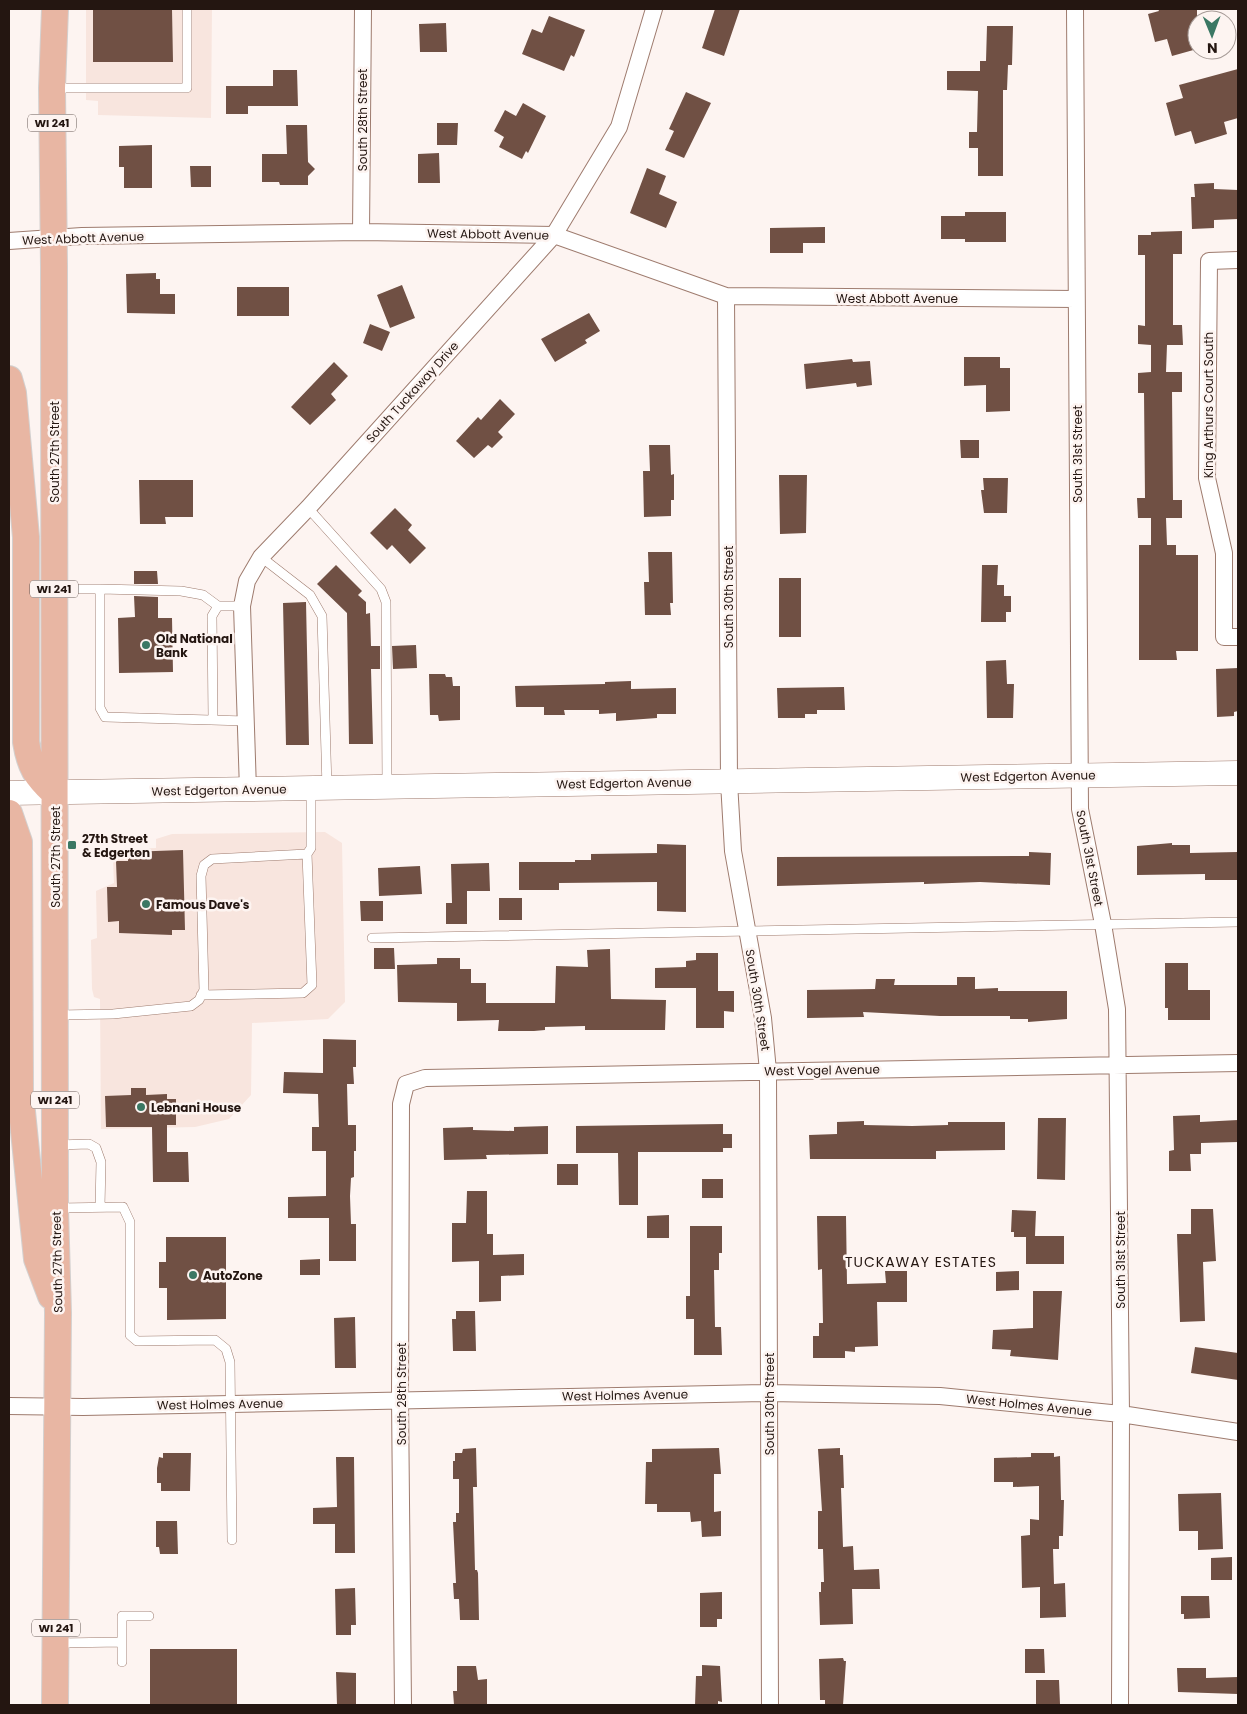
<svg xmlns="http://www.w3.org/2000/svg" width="1247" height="1714" font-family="Poppins,sans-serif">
<rect width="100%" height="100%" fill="#fdf4f1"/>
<path fill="#f8e5de" d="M86 9H212L211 118 98 115V101L86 100Z
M325 832 342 843 345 1002 328 1019 252 1023 251 1095 229 1119 195 1127 101 1129 100 999 94 997 92 989 91 940 97 938 96 891 114 883 113 860 117 854 125 849 156 848V839L172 834Z"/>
<path fill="#705044" d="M93 9H172L173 62H93Z
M715 9H740L724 56 702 48Z
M1158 9H1197V30L1194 31 1197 49 1172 56 1167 39 1155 42 1148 14 1159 11Z
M549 16 585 30 574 57 571 55 564 71 522 54 532 29 542 33Z
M446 23 447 52H420L419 24Z
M987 26H1013L1012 65H1008L1007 90H1003V176H978V148H969V132H977L978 91 947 90V71H980V61H986Z
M1238 69V118L1224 122 1227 134 1195 144 1191 131 1175 136 1166 103 1183 98 1179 85Z
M273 70H297L298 106H248V114H226V86H273Z
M686 92 711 103 684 158 665 150 674 131 669 129Z
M523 103 546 116 528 153 526 151 522 159 499 147 504 137 494 131 505 110 516 116Z
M437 123H458L457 145H437Z
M286 125H307L308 162 315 169 308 176V185H280L279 182H262V154H287Z
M152 145V188H124V167H119V146Z
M439 153 440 183H418V154Z
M190 166H211V187H191Z
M647 168 666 176 659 194 677 202 666 228 630 213Z
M1214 183V189L1238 190V219L1214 220V228L1192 229 1191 197H1195L1194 184Z
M965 212H1006V242H965V239H941V216H965Z
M825 227V243H803V253H770V228Z
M1182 231V254H1173V325H1182L1183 345H1167L1166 372H1182V392H1172L1173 500H1182V518H1166L1167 545H1176V555H1198V651H1176L1177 660H1139V545H1151V518H1138L1137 498H1145L1144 393H1138V373L1151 372V345L1138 344V325L1145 326V255H1138V235H1151V232Z
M156 273V279H160V294H175V314L127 313 126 274Z
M402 285 415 318 390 328 377 295Z
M237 287H289V316H237Z
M589 313 600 331 585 340 587 343 555 362 541 339Z
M370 324 390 332 382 351 363 343Z
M964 357H1000V368H1010V411L986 412V385L964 386Z
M852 359 853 362 870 361 872 385 857 387 856 383 806 389 804 364Z
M334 362 348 376 331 394 336 400 310 425 291 407Z
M500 399 515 414 498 432 503 437 492 448 488 445 474 458 456 441 478 417 481 420Z
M960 440H979V458H961Z
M649 445H670L671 475 674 474V500H671V516L644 517 643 471H650Z
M779 475H807L806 533 780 534Z
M983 478H1008L1007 513H984L981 490H984Z
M139 480H193V517H165L166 524H140Z
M395 508 412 525 408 530 426 548 410 564 392 545 387 550 370 533Z
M648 552H672L673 603H670L671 615H645L644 582H649Z
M336 565 362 591 358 595 366 602V614L370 613 371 646H380V669H371L373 744H349L347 613 317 584Z
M982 565H998L997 585H1004V596H1011V612H1006V622H981Z
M134 571H157L158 584H134Z
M779 578H801V637H779Z
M134 596 158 597V618H172L173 672 119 673 118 618 135 617Z
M306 602 309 745H286L283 603Z
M416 645 417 668 393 669 392 646Z
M1006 660 1007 684H1014L1013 718H987L986 661Z
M1238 668V711L1234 712V716L1217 717 1216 669Z
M429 674H445L446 677H452L453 686H460V720L439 721 438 715H430Z
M631 681V689L676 688V714H657V718L616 721V713L599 714V710H564L565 715H544V707H516L515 686 605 684V682Z
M844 687 845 710H817V714H805V718H778L777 688Z
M1172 843V845H1190V853L1238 852V880H1205V874L1137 875V846Z
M657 844 686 845V912L657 911V882L559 883V890H519V862H575V860H591V854L657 853Z
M183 850 185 930H172V935L119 933V921L108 922 107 887H117L116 861H128V852Z
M1029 852 1051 853 1050 885 980 882 924 884V882L777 886V857L1029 856Z
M489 863 490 891H467V924H446V903H452L451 864Z
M420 866 422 894 379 896 378 868Z
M499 898H522V920H499Z
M360 901H383V921H361Z
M374 948H394L395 969H374Z
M610 949 611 999 666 1000 665 1030H585V1026L545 1027V1030L534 1031H498L499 1020 457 1021V1003L398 1002 397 965 437 964V958H460V969H471V983H486V1003H555L556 966 588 967 587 950Z
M696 953H718V991H734V1012L724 1011V1028H696V988H655V968L686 967V961L696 960Z
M1165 963H1188V990H1210V1020H1168V1008H1165Z
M957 977H975V989L998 988V991H1067V1019L1028 1022V1019H1010V1016H940L863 1012 864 1017 807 1018V990L875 989 876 979H895L894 985H957Z
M323 1039 356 1040V1067H353L354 1084H347L348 1125H356V1151H354V1177L351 1178 350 1196 351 1224H356V1261H329V1218H288V1197L326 1196V1151H312V1127H319L318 1094 283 1093 284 1072 323 1073Z
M131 1088H146V1095L167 1094V1099H176V1125H167V1152H188L189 1182H153L152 1127H106L105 1096 131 1095Z
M1200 1115V1122L1238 1120V1142L1201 1143V1154H1190L1191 1171H1169V1151L1174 1150 1173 1116Z
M1038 1118H1066L1065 1180 1037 1179Z
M864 1121V1125L912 1126 948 1125V1122H1005V1150L936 1151V1159H810L809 1135 837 1134V1122Z
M723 1124V1134H732V1148H723V1152H638V1205H619L618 1153H576V1126Z
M548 1126V1154L486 1155 487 1159 444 1160 443 1128 473 1127V1130L514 1131V1127Z
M557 1164H578V1185H557Z
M702 1179H723V1198H702Z
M467 1191H487V1234H493V1255L524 1254V1275L501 1276V1301L479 1302V1261L452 1262V1223H466Z
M1191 1209H1213L1216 1261 1203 1262 1205 1321 1180 1322 1177 1234H1191Z
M1012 1210 1036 1211 1035 1236H1064V1264H1026V1237H1014V1232H1011Z
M669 1215V1238H647V1216Z
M817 1216H846L847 1284 886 1283 885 1271H907V1302H877L878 1346 855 1347V1352L845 1351V1358H813V1336H819V1323H823L822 1269 818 1270Z
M690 1226H722V1253H719V1270H714L715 1327H721L722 1355H694V1319H686V1296H690Z
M166 1237H226V1319L167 1320V1288H159V1262H166Z
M320 1259V1275H300V1260Z
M1019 1271V1290L996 1291V1272Z
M1033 1291H1062L1058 1360 1010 1356 1011 1350 992 1349 993 1330 1033 1328Z
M456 1311H475L476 1351H453L452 1319H456Z
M355 1317 356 1368H335L334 1318Z
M1195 1347 1238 1353V1380L1191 1373Z
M476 1448 477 1487H473L475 1570H477L478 1573 479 1620H460L459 1599H454L453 1583H456L453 1522H456V1513H459V1479H453V1461H455V1453H462L463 1449Z
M719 1448 721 1474H714V1512L721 1511V1536L702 1537 701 1521 691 1522 690 1512H657V1504H645L646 1462H652V1449Z
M840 1448V1455H843L844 1488H841L843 1547 853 1546 854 1570 879 1569 880 1589H852L853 1624 820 1625 819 1592H821V1582H824L823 1549H818V1511H822L818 1449Z
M163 1453H191L190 1491H161V1483H157V1468L159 1457 163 1458Z
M1031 1453H1054V1457L1060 1456 1061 1500H1064L1063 1536H1059V1549H1053L1054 1584 1065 1583 1066 1617 1040 1618V1587L1022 1588 1021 1536 1030 1535V1519L1039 1520V1486L1013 1487V1482H994V1458L1031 1457Z
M336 1457H354L355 1553H335V1524H313V1508L337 1507Z
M1221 1493 1223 1549 1198 1550V1531H1179L1178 1494Z
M156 1521H177L178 1554H160L159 1547H156Z
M1232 1557V1580H1211V1558Z
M355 1588 356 1625H351V1635H336L335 1589Z
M722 1592V1619H717V1627H700V1593Z
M1181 1596H1209L1210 1618 1184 1619V1614H1181Z
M150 1649H237V1705H150Z
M1025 1649H1044L1045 1673H1025Z
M843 1658 844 1661H846L843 1705H825V1700H820L819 1659Z
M702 1665 720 1666 722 1702 718 1701V1705H695L696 1676H702Z
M457 1666H476L478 1680 487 1679V1705H454L453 1691H457Z
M1177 1668H1206V1678L1238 1677V1694L1178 1692Z
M336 1672 356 1673V1705H337Z
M1036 1680H1059L1060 1704H1036Z"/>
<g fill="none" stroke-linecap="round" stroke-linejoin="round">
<defs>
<path id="lane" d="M54 88H187V9
M308 508 381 589 386 602 387 786
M261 557 310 595 322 616 327 788
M57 589H100V708L105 717 246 721
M100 589 181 591 203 595 218 606
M213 720 212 616 218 606H242
M372 938 1238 922
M201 995 303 993 312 985 307 854
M58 1015 113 1014 191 1006 199 1000 204 990 201 876 204 865 212 859 307 854 311 848V789
M57 1145 89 1144 96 1148 101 1162 100 1207
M58 1208 123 1207 130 1222V1335L137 1341 215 1340 226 1349 230 1362 232 1540
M122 1642V1616H149
M59 1643 122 1642V1662"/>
<path id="street" d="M1075 9 1080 809 1103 924 1117 1009 1121 1414 1120 1705
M361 232 363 9
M9 241 82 236 361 232 554 235 726 296 1076 299
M1238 260 1209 261 1207 478 1224 553V637H1238
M726 296 729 782 733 851 763 1018 768 1071 770 1705
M248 790 242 606 247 581 261 557 308 508 554 235 619 127 654 9
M9 1406 83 1407 769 1393 940 1396 1121 1414 1238 1432
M403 1705 400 1399 401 1104 406 1084 425 1078 1238 1063"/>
<path id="secondary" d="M9 793 1238 773"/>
<path id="primary" d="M55 9 52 88 54 267 55 1208 58 1313 55 1705
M9 379 13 393 26 537V742C30 767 36 776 54 793
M9 813 19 842 20 1092 37 1259 51 1296"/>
</defs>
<use href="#lane" stroke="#9e7b6e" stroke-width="10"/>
<use href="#street" stroke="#9e7b6e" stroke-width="18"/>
<use href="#secondary" stroke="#9e7b6e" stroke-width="25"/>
<use href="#primary" stroke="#d3d0cf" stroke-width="28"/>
<use href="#lane" stroke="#fff" stroke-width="9"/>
<use href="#street" stroke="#fff" stroke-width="16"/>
<use href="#secondary" stroke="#fff" stroke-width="24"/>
<use href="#primary" stroke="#e8b6a3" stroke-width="26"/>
</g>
<g fill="#3b7864" stroke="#fdf4f1" stroke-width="2">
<circle cx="146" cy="645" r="5"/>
<rect x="67" y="840" width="10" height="10" rx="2.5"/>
<circle cx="146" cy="904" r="5"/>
<circle cx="141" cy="1107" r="5"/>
<circle cx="193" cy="1275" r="5"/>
</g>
<g text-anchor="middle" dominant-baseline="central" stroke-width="5" stroke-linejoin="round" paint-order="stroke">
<g fill="#fdf4f1" stroke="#655954" stroke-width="1">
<rect x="28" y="114.5" width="48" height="17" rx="4"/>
<rect x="30" y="580.5" width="48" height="17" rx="4"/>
<rect x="31" y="1091.5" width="48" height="17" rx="4"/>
<rect x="32" y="1619.5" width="48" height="17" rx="4"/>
</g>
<g font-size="11" font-weight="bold" fill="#241611">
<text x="52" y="123">WI 241</text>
<text x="54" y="589">WI 241</text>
<text x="55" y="1100">WI 241</text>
<text x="56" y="1628">WI 241</text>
</g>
<g font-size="12" fill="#241611" stroke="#fdf4f1">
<text transform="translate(362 120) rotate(-90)">South 28th Street</text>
<text transform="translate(488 234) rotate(1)">West Abbott Avenue</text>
<text transform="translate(83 238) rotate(-2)">West Abbott Avenue</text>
<text x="897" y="298">West Abbott Avenue</text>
<text transform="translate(412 392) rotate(-48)">South Tuckaway Drive</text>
<text transform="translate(1208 405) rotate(-90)">King Arthurs Court South</text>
<text transform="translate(54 452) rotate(-90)">South 27th Street</text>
<text transform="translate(1077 454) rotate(-90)">South 31st Street</text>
<text transform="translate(728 597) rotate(-90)">South 30th Street</text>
<text transform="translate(1028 776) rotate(-1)">West Edgerton Avenue</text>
<text transform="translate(624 783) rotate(-1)">West Edgerton Avenue</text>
<text transform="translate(219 790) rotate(-1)">West Edgerton Avenue</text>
<text transform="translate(55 857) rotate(-90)">South 27th Street</text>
<text transform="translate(1090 858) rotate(79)">South 31st Street</text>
<text transform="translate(758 1000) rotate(81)">South 30th Street</text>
<text transform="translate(822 1070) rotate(-1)">West Vogel Avenue</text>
<text transform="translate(1120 1260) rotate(-90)">South 31st Street</text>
<text transform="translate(57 1262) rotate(-91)">South 27th Street</text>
<text transform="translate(401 1394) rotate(-90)">South 28th Street</text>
<text transform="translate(625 1395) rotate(-1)">West Holmes Avenue</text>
<text transform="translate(220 1404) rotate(-1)">West Holmes Avenue</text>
<text transform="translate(769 1404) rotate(-90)">South 30th Street</text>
<text transform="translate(1029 1405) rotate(6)">West Holmes Avenue</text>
</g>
<g font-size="12" font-weight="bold" fill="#241611" stroke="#fdf4f1" text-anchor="start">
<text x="156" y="638">Old National<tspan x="156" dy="14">Bank</tspan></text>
<text x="82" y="838">27th Street<tspan x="82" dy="14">&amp; Edgerton</tspan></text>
<text x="156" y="904">Famous Dave's</text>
<text x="151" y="1107">Lebnani House</text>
<text x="203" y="1275">AutoZone</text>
</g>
<g font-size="14" letter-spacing="1" fill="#241611" stroke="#fdf4f1">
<text x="921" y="1262">TUCKAWAY ESTATES</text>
</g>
</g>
<rect width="1247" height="1714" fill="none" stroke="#241611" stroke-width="20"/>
<g transform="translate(1212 35) rotate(179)"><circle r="24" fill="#fdf4f1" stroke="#a69b97"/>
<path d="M0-4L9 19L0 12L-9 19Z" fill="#3b7864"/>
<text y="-8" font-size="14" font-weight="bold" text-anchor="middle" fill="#241611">N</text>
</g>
</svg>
